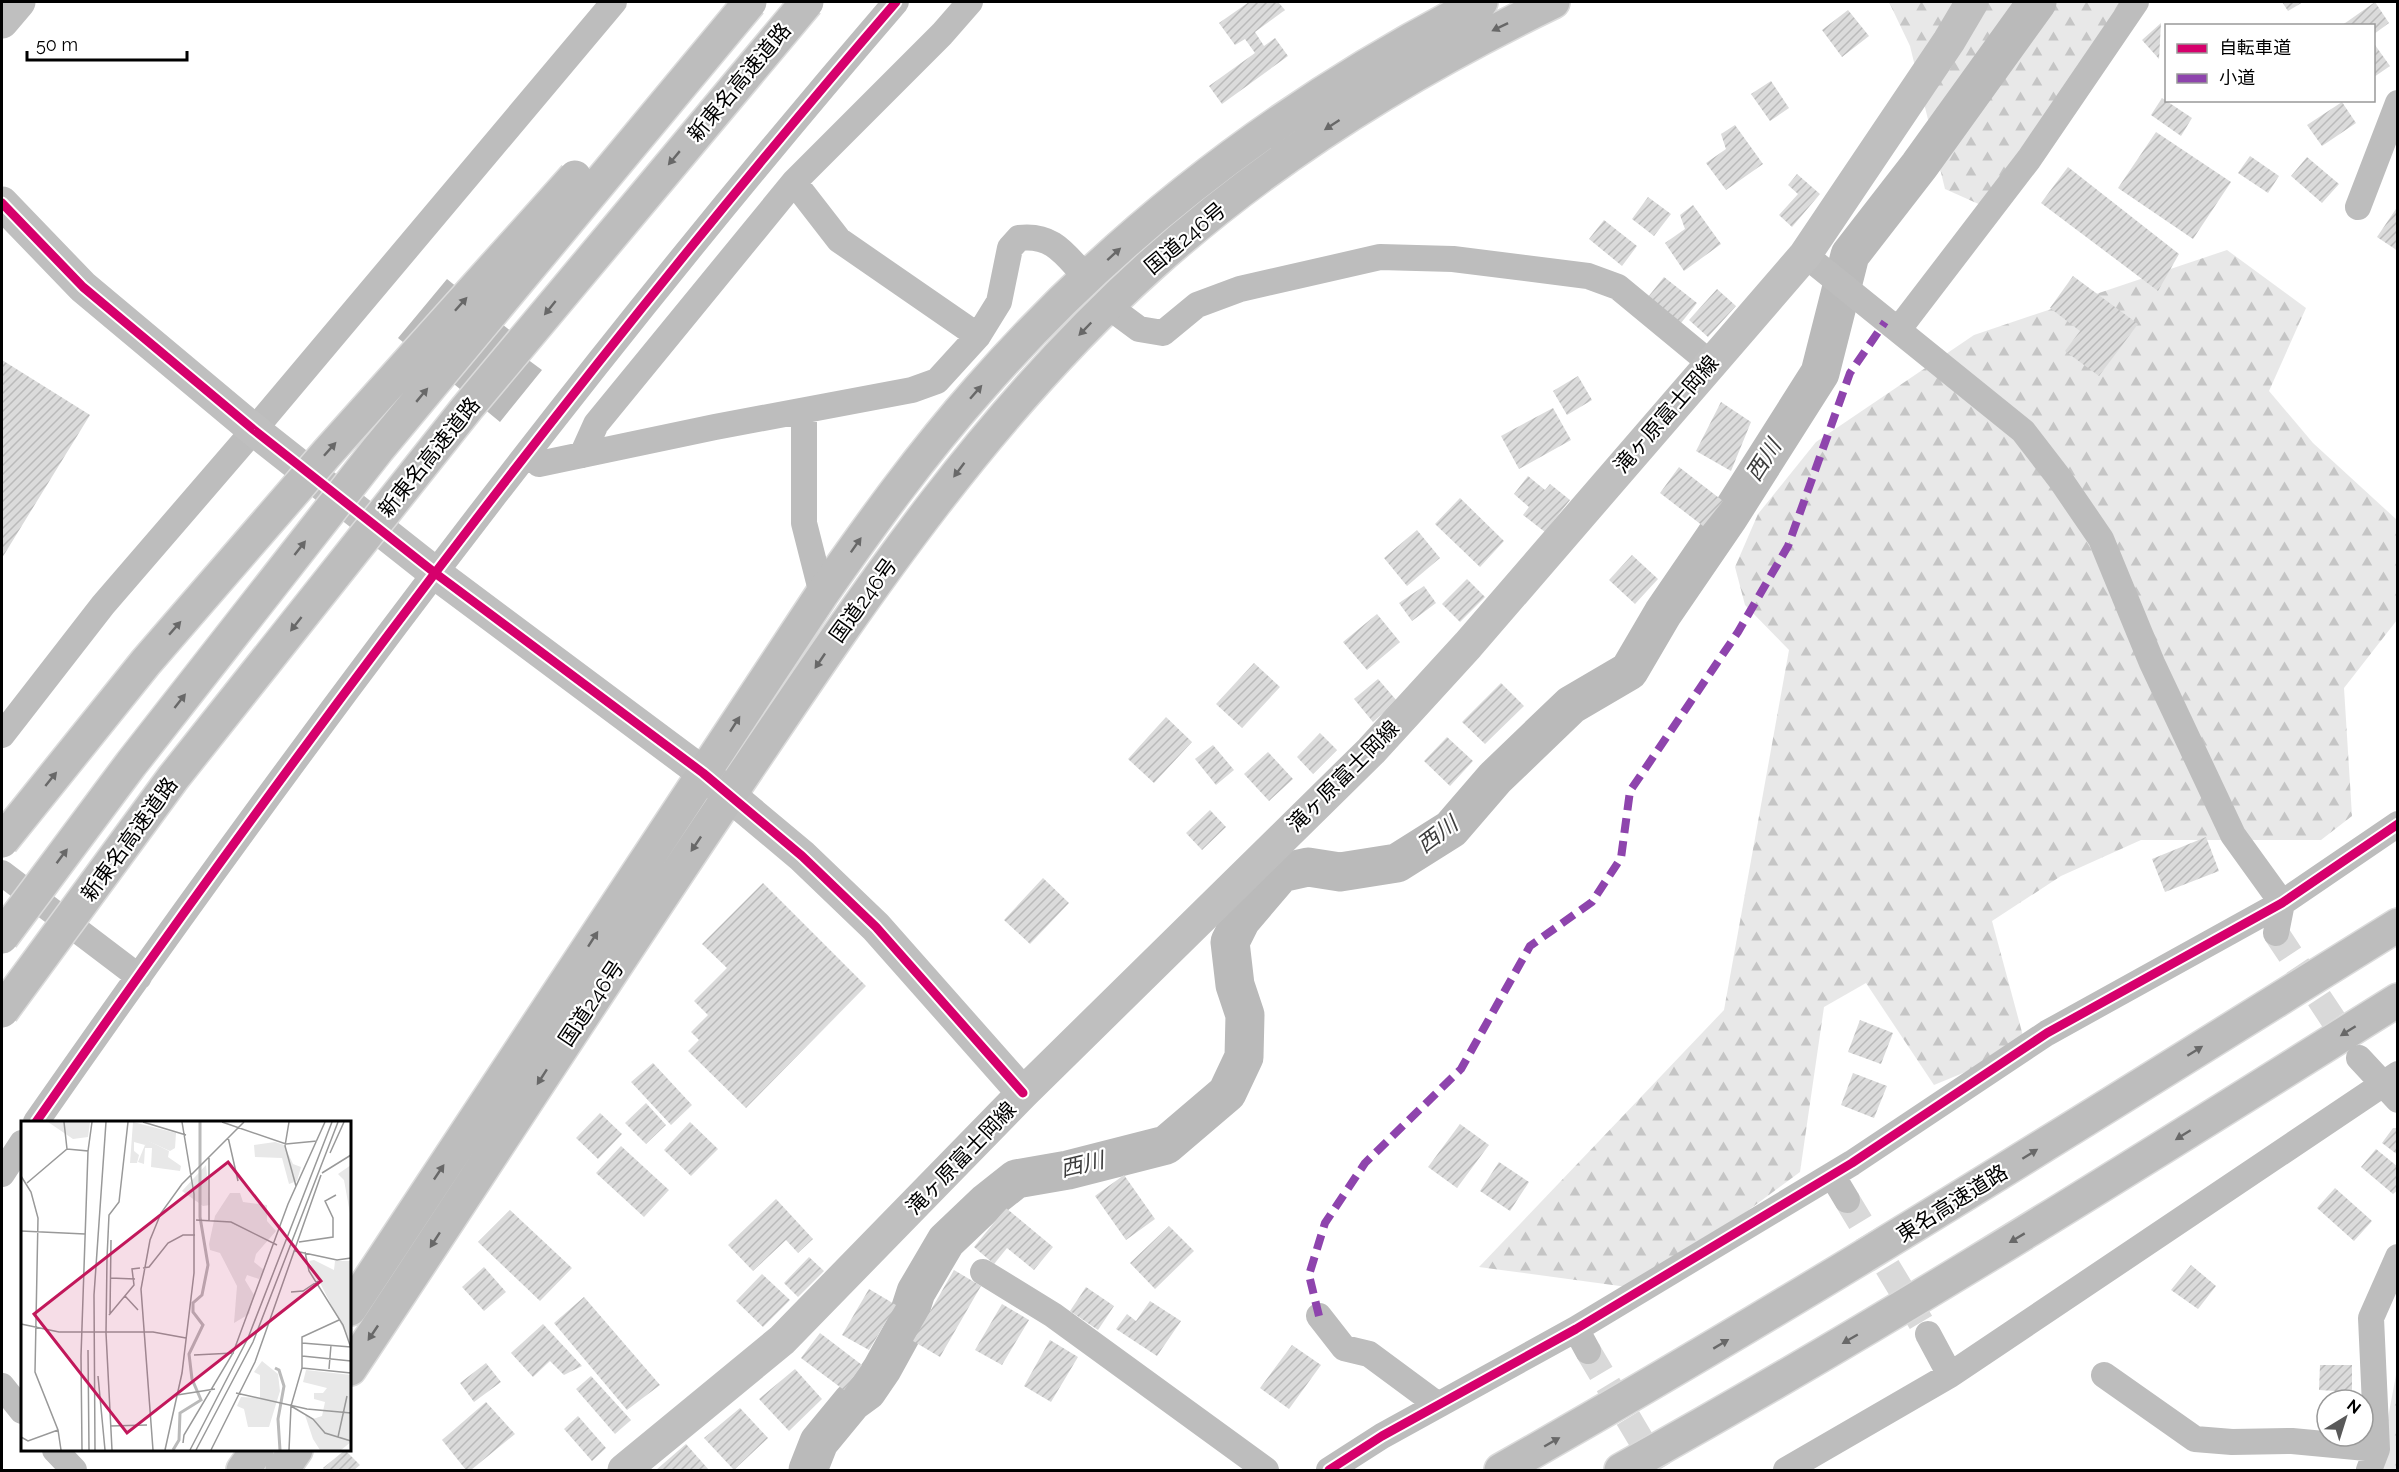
<svg xmlns="http://www.w3.org/2000/svg" width="2399" height="1472" font-family="Raleway,'Noto Sans JP',sans-serif">
<defs>
<pattern id="forest-firs" width="22" height="20" patternUnits="userSpaceOnUse" patternTransform="scale(1.5)"><rect width="22" height="20" fill="#e8e8e8"/><path d="M5 1l3.5 6h-7zM16 11l3.5 6h-7z" fill="#c5c5c5"/></pattern>
<pattern id="building-hatch" width="6" height="6" patternUnits="userSpaceOnUse" patternTransform="scale(1.5)"><rect width="6" height="6" fill="#dbdbdb"/><path d="M-1 1l2-2M0 6l6-6M5 7l2-2" fill="none" stroke="#bababa"/></pattern>
</defs>
<rect width="100%" height="100%" fill="#fff"/>
<path fill="url(#forest-firs)" d="M1889 2H2138L2001 214 1945 189 1910 46Z
M2227 250 2306 308 2269 391 2313 443 2397 520V620L2344 688 2352 816 2321 840H2141L2061 876 1992 921 2026 1047 1934 1085 1866 983 1824 1007 1800 1172 1642 1289 1479 1267 1724 1010 1789 650 1745 605 1735 567 1758 514 1816 442 1974 335Z
M2397 1370V1470H2378Z"/>
<path fill="#bababa" d="M447 279 529 346 523 356 542 370 500 422 398 338Z"/>
<g fill="none" stroke-linecap="round" stroke-linejoin="round">
<path stroke="#bababa" stroke-width="39" d="M808 1470 819 1442 852 1402 867 1391 882 1369 904 1329 916 1292 946 1241 987 1202 1016 1179 1068 1170 1166 1145 1227 1093 1244 1057 1245 1015 1235 985 1230 942 1241 920 1281 873 1308 867 1340 872 1397 863 1451 829 1495 778 1571 705 1629 671 1663 613 1728 518 1820 373 1850 255 1919 166 2037 2"/>
</g>
<path fill="url(#building-hatch)" d="M1249 2H1278L1285 10 1255 32 1264 46 1275 38 1288 56 1222 104 1209 86 1255 53 1245 39 1235 45 1219 23Z
M2282 2H2303L2288 11Z
M2375 2 2389 23 2374 34V26H2341Z
M1848 10 1869 36 1842 57 1822 30Z
M2161 23 2159 59 2142 40Z
M2375 45 2390 66 2374 77V46Z
M1771 81 1789 108 1770 121 1751 94Z
M2162 98 2192 118 2181 136 2151 115Z
M2342 102 2356 123 2322 146 2307 125Z
M1735 125 1763 164 1726 190 1706 163 1726 149 1721 134Z
M2156 132 2231 182 2193 239 2118 188Z
M2250 156 2279 176 2268 193 2238 173Z
M2307 157 2339 184 2322 203 2291 176Z
M2068 167 2179 254 2158 291 2041 203Z
M1797 174 1820 194 1792 227 1779 215 1798 194 1788 185Z
M1648 197 1671 214 1654 236 1632 219Z
M1693 205 1721 244 1684 271 1665 243 1685 229 1680 215Z
M2398 206V251L2377 237Z
M1604 220 1637 246 1622 266 1589 239Z
M2073 276 2138 324 2099 376 2065 351 2080 331 2050 308Z
M1664 277 1697 303 1681 323 1648 297Z
M1717 289 1736 306 1708 337 1689 320Z
M2 360 90 415 2 558Z
M1578 376 1592 400 1567 415 1553 391Z
M1721 402 1751 422 1731 471 1696 451Z
M1553 408 1571 440 1519 469 1501 436Z
M1679 467 1723 501 1703 526 1660 493Z
M1528 476 1545 490 1550 484 1570 500 1545 532 1523 515 1529 507 1514 494Z
M1460 498 1504 541 1480 567 1435 524Z
M1417 530 1440 558 1407 586 1384 558Z
M1632 555 1658 579 1635 604 1609 580Z
M1467 579 1485 597 1460 622 1442 604Z
M1424 586 1436 603 1412 621 1399 603Z
M1377 614 1400 642 1367 670 1343 642Z
M1254 663 1280 687 1242 728 1216 704Z
M1378 679 1397 701 1373 722 1354 699Z
M1501 683 1524 706 1485 744 1462 722Z
M1166 717 1192 742 1154 783 1128 759Z
M1320 733 1337 750 1313 774 1297 757Z
M1447 737 1473 761 1450 786 1424 761Z
M1213 745 1234 770 1216 785 1195 759Z
M1268 752 1293 779 1269 801 1244 774Z
M1210 810 1226 827 1202 850 1186 833Z
M2206 837 2219 871 2165 892 2152 859Z
M1043 878 1069 903 1030 944 1004 920Z
M763 883 866 986 746 1108 688 1051 699 1040 691 1032 708 1015 694 1001 727 968 702 944Z
M1860 1020 1893 1033 1881 1064 1848 1052Z
M653 1063 692 1105 671 1125 631 1082Z
M1853 1073 1887 1086 1874 1118 1841 1105Z
M646 1103 666 1125 646 1144 625 1123Z
M600 1113 622 1134 598 1159 576 1138Z
M690 1122 718 1149 691 1176 664 1150Z
M1460 1124 1489 1145 1457 1188 1428 1167Z
M2393 1128H2398V1155L2382 1143Z
M621 1146 669 1190 644 1217 596 1173Z
M2376 1149 2398 1167V1190L2393 1194 2361 1167Z
M1499 1162 1529 1182 1510 1211 1480 1191Z
M1124 1175 1155 1219 1126 1240 1095 1196Z
M2335 1188 2372 1221 2354 1241 2317 1208Z
M776 1199 813 1239 798 1253 786 1240 753 1271 728 1245Z
M1006 1208 1053 1247 1034 1270 1007 1248 994 1264 974 1247Z
M510 1210 572 1268 540 1301 478 1242Z
M1169 1226 1194 1251 1155 1289 1130 1263Z
M809 1257 824 1271 798 1297 784 1283Z
M2191 1265 2216 1286 2198 1309 2171 1290Z
M484 1267 506 1292 484 1311 462 1287Z
M954 1270 981 1286 940 1357 913 1341Z
M762 1274 790 1300 763 1327 736 1301Z
M1086 1287 1114 1306 1098 1330 1070 1311Z
M869 1289 896 1305 869 1350 842 1335Z
M584 1297 660 1385 627 1410 554 1323Z
M1150 1301 1181 1321 1157 1356 1116 1329 1127 1314 1136 1321Z
M1002 1304 1029 1320 1002 1365 975 1350Z
M543 1324 582 1366 564 1375 550 1361 533 1377 511 1353Z
M820 1333 862 1365 844 1390 801 1358Z
M1050 1340 1078 1357 1051 1402 1024 1386Z
M1292 1345 1321 1365 1289 1409 1260 1388Z
M486 1363 501 1382 474 1402 460 1383Z
M2320 1365H2352V1392L2319 1390Z
M795 1369 822 1399 789 1431 759 1399Z
M591 1376 631 1420 615 1434 576 1389Z
M486 1402 515 1434 471 1470H466L442 1440Z
M740 1408 768 1438 734 1470 704 1438Z
M578 1416 606 1448 592 1461 564 1429Z
M686 1444 709 1470H656Z
M345 1450 360 1465 354 1470H325L323 1468Z"/>
<g fill="none" stroke-linecap="round" stroke-linejoin="round">
<path stroke="#d9d9d9" stroke-width="26" stroke-dasharray="26 13" stroke-linecap="butt" d="M2276 933 2352 1048
M1847 1200 1928 1334
M1588 1351 1659 1470"/>
<defs>
<path id="highway" d="M350 1309 822 594C871 524 922 453 979 389 1120 228 1291 99 1481 2
M350 1369C484 1168 614 965 750 765 869 588 990 410 1150 266 1270 158 1408 72 1553 2
M243 1470 257 1450
M282 1470 296 1450
M1501 1470C1805 1298 2100 1110 2398 925
M1621 1470C1886 1323 2141 1161 2398 1000"/>
</defs>
<use href="#highway" stroke="#dbdbdb" stroke-width="36"/>
<path stroke="#bdbdbd" stroke-width="26" d="M794 182 839 240 978 336
M2358 207 2398 103
M1805 255 2023 431 2060 479 2101 539 2152 663 2233 835 2282 903 2276 933
M1108 306 1139 329 1163 333 1197 305 1240 289 1380 257 1453 259 1588 276 1618 287 1710 363
M1898 330 2029 159 2136 2
M804 412V523L822 594
M582 455 596 424 794 182 942 34 970 2
M539 464 715 427 912 390 937 381 978 336 999 302 1010 248 1019 238C1054 234 1065 255 1087 278
M2 735 103 605 254 430 614 2
M2 873 139 977
M2359 1058 2398 1100
M36 1122C305 736 589 358 896 2
M2 1174 22 1143
M1832 1175 1847 1200
M983 1272 1053 1315 1266 1470
M1319 1316 1344 1348 1369 1354 1438 1405
M1576 1329 1588 1351
M1928 1334 1950 1375
M2104 1375 2195 1439 2232 1442 2292 1441 2377 1449
M2 1386 22 1411
M55 1450 74 1470
M1329 1470 1382 1436 1576 1329 1852 1163 2047 1033 2282 903 2398 824
M1786 1470 1950 1375 2398 1074
M2369 1470 2377 1449 2371 1318 2398 1257"/>
<path stroke="#bfbfbf" stroke-width="33" d="M2 22 19 2
M2 203 83 287 254 430 435 573 703 773 802 856 876 927 1023 1093
M624 1470 782 1340 1023 1093 1371 751 1468 645 1805 255 1949 41 1972 2"/>
<use href="#highway" stroke="#bdbdbd" stroke-width="33"/>
<defs>
<path id="highway-bridge" d="M2 841 146 662 328 452 575 177
M2 937 131 764 378 449 750 2
M2 1011 173 778 467 408 807 2"/>
</defs>
<use href="#highway-bridge" stroke="#dbdbdb" stroke-width="36" stroke-linecap="butt"/>
<use href="#highway-bridge" stroke="#bdbdbd" stroke-width="33"/>
<path stroke="#8e44ad" stroke-width="8" stroke-dasharray="15 8" stroke-linecap="butt" d="M1319 1316 1309 1275 1325 1223 1365 1163 1461 1069 1530 946 1592 902 1621 858 1630 791 1738 632 1788 546 1850 373 1885 322"/>
<defs>
<path id="cycleway" d="M2 203 83 287 254 430 435 573 703 773 802 856 876 927 1023 1093
M36 1122C305 736 589 358 896 2
M1329 1470 1382 1436 1576 1329 1852 1163 2047 1033 2282 903 2398 824"/>
</defs>
<use href="#cycleway" stroke="#fff" stroke-width="13"/>
<use href="#cycleway" stroke="#d6006c" stroke-width="9"/>
</g>
<defs><path id="oneway-solid" d="M-6-.8H1V-3.2L6.5 0L1 3.2V.8H-6Z" transform="scale(1.5)"/></defs>
<g fill="#686868">
<use href="#oneway-solid" transform="translate(1500 27) rotate(154)"/>
<use href="#oneway-solid" transform="translate(1332 125) rotate(147)"/>
<use href="#oneway-solid" transform="translate(674 158) rotate(130)"/>
<use href="#oneway-solid" transform="translate(1114 254) rotate(-42)"/>
<use href="#oneway-solid" transform="translate(461 304) rotate(-48)"/>
<use href="#oneway-solid" transform="translate(550 308) rotate(129)"/>
<use href="#oneway-solid" transform="translate(1085 329) rotate(134)"/>
<use href="#oneway-solid" transform="translate(976 392) rotate(-49)"/>
<use href="#oneway-solid" transform="translate(422 395) rotate(-50)"/>
<use href="#oneway-solid" transform="translate(330 449) rotate(-48)"/>
<use href="#oneway-solid" transform="translate(959 470) rotate(127)"/>
<use href="#oneway-solid" transform="translate(856 545) rotate(-55)"/>
<use href="#oneway-solid" transform="translate(300 548) rotate(-52)"/>
<use href="#oneway-solid" transform="translate(296 624) rotate(128)"/>
<use href="#oneway-solid" transform="translate(175 628) rotate(-49)"/>
<use href="#oneway-solid" transform="translate(820 661) rotate(124)"/>
<use href="#oneway-solid" transform="translate(180 701) rotate(-52)"/>
<use href="#oneway-solid" transform="translate(735 724) rotate(-57)"/>
<use href="#oneway-solid" transform="translate(51 779) rotate(-51)"/>
<use href="#oneway-solid" transform="translate(696 844) rotate(124)"/>
<use href="#oneway-solid" transform="translate(62 856) rotate(-53)"/>
<use href="#oneway-solid" transform="translate(593 939) rotate(-57)"/>
<use href="#oneway-solid" transform="translate(2348 1031) rotate(148)"/>
<use href="#oneway-solid" transform="translate(2195 1051) rotate(-32)"/>
<use href="#oneway-solid" transform="translate(542 1077) rotate(123)"/>
<use href="#oneway-solid" transform="translate(2183 1135) rotate(148)"/>
<use href="#oneway-solid" transform="translate(2030 1154) rotate(-32)"/>
<use href="#oneway-solid" transform="translate(439 1172) rotate(-56)"/>
<use href="#oneway-solid" transform="translate(2017 1238) rotate(149)"/>
<use href="#oneway-solid" transform="translate(435 1240) rotate(123)"/>
<use href="#oneway-solid" transform="translate(373 1333) rotate(124)"/>
<use href="#oneway-solid" transform="translate(1850 1339) rotate(150)"/>
<use href="#oneway-solid" transform="translate(1721 1344) rotate(-31)"/>
<use href="#oneway-solid" transform="translate(1552 1442) rotate(-30)"/>
</g>
<g text-anchor="middle" dominant-baseline="central" stroke-width="4.5" stroke-linejoin="round" paint-order="stroke">
<g font-size="21" fill="#000" stroke="#fff">
<text transform="translate(739 82) rotate(-50)">新東名高速道路</text>
<text transform="translate(1185 238) rotate(-40)">国道246号</text>
<text transform="translate(1666 414) rotate(-49)">滝ヶ原富士岡線</text>
<text transform="translate(429 457) rotate(-51)">新東名高速道路</text>
<text transform="translate(863 600) rotate(-54)">国道246号</text>
<text transform="translate(1343 776) rotate(-45)">滝ヶ原富士岡線</text>
<text transform="translate(129 839) rotate(-54)">新東名高速道路</text>
<text transform="translate(591 1003) rotate(-56)">国道246号</text>
<text transform="translate(961 1158) rotate(-46)">滝ヶ原富士岡線</text>
<text transform="translate(1952 1203) rotate(-32)">東名高速道路</text>
</g>
<g font-size="22" font-style="italic" fill="#3d3d3d" stroke="#fff">
<text transform="translate(1763 460) rotate(-57)">西川</text>
<text transform="translate(1437 834) rotate(-37)">西川</text>
<text transform="translate(1082 1164) rotate(-13)">西川</text>
</g>
</g>
<g transform="translate(21 1121)">
<rect width="330" height="330" fill="#fff"/>
<path d="M112 1 155 12 154 27 149 30 127 20 124 24 113 21V30L118 34 116 42H109Z" fill="#e8e8e8"/>
<path d="M27 1H69L67 16 52 18ZM126 19 148 30 147 36 160 45 159 50 130 46 131 27H124L123 43 117 41ZM254 21 263 24 272 43 280 46 276 60 268 63 261 37 234 36 233 24ZM185 44 189 84 182 85 161 70ZM330 44V98L323 59 317 53ZM209 72H219L222 81 246 84V100L255 110 235 133 233 141 243 149 238 158 226 154 224 159 233 174 228 193 213 202 216 165 199 132 189 129 188 123 194 95ZM293 139 313 149 314 140H330V223L288 140ZM241 240 257 253 259 270 248 306H227L223 288 216 285 220 276 239 277V254L233 251ZM285 249 330 254V321L320 329H299L292 318 284 294 292 298 301 295 304 281 293 278V272H302L306 267 282 261Z" fill="#e8e8e8"/>
<path fill="none" stroke="#bababa" stroke-width="3" d="M254 247 258 249 263 265 257 298 259 329M152 329 158 319 159 292 180 279 171 258 168 233 182 204 172 191V182L181 174 187 144 179 96V1"/>
<path fill="none" stroke="#999" stroke-width="1.5" d="M43 1 46 28M122 1 165 14M201 1 265 23 296 20M268 1 264 25 275 65M207 16 217 60M67 30 71 1M309 32 323 1M301 52 330 34M0 55 10 71 17 97 14 251 37 309 40 329M6 62 46 28 67 30 60 235 61 329M175 99 210 101 256 124M188 100V37M0 110 64 113M278 121 312 116V97L304 80 315 74M274 130 316 139 330 137M284 131 288 150 322 204 330 227M122 147 128 146 147 122 162 114H174M89 157 114 158M270 171 282 170 297 160M104 175 117 189M89 193 90 119M88 194 113 164 111 148 119 147M0 203 38 211H132L165 217M281 222 330 226M67 229 68 329M173 234 213 232M281 235 330 240M281 247 330 252M308 248 310 224M77 255 84 329M215 272 286 288 330 292M156 274 194 268M270 285 292 298 304 312 330 320M89 305 126 304M0 316 7 320 37 309M317 316 326 275M162 322 163 314 212 232 267 83 304 1M74 329 73 174 85 1M91 329 85 212 86 137 88 94 98 81 107 1M132 329 120 168 129 119 140 92 161 63 223 1M144 329 161 252 173 152V73L161 1M169 329 227 217 311 1M175 329 232 221 317 1M190 329 234 241 300 54M268 329 270 285 281 247V216L318 199"/>
<path fill="#c2185b" fill-opacity="0.15" stroke="#c2185b" stroke-width="3" d="M207 41 300 160 106 312 13 193Z"/>
<rect width="330" height="330" fill="none" stroke="#000" stroke-width="3"/>
</g>
<rect width="2399" height="1472" fill="none" stroke="#000000" stroke-width="6"/>
<rect x="2165" y="24" width="210" height="78" fill="#ffffff" stroke="#999999" stroke-width="1.5"/>
<rect x="2177" y="44" width="30" height="9" fill="#d6006c" stroke="#999999" stroke-width="1.5"/>
<text x="2219" y="54" font-size="18" fill="#000000">自転車道</text>
<rect x="2177" y="74" width="30" height="9" fill="#8e44ad" stroke="#999999" stroke-width="1.5"/>
<text x="2219" y="84" font-size="18" fill="#000000">小道</text>
<g transform="translate(2345 1418) rotate(38)"><circle r="28" fill="#ffffff" stroke="#999999" stroke-width="1.5"/>
<path d="M0-4.5L10 22L0 15L-10 22Z" fill="#595959"/>
<text y="-9" font-size="16" font-weight="bold" text-anchor="middle" fill="#000000">N</text>
</g>
<path d="M27 51v9h160v-9" fill="none" stroke="#000000" stroke-width="3"/>
<text x="36" y="51" font-size="18" fill="#000000" stroke="#ffffff" stroke-width="4.5" paint-order="stroke">50 m</text>
</svg>
